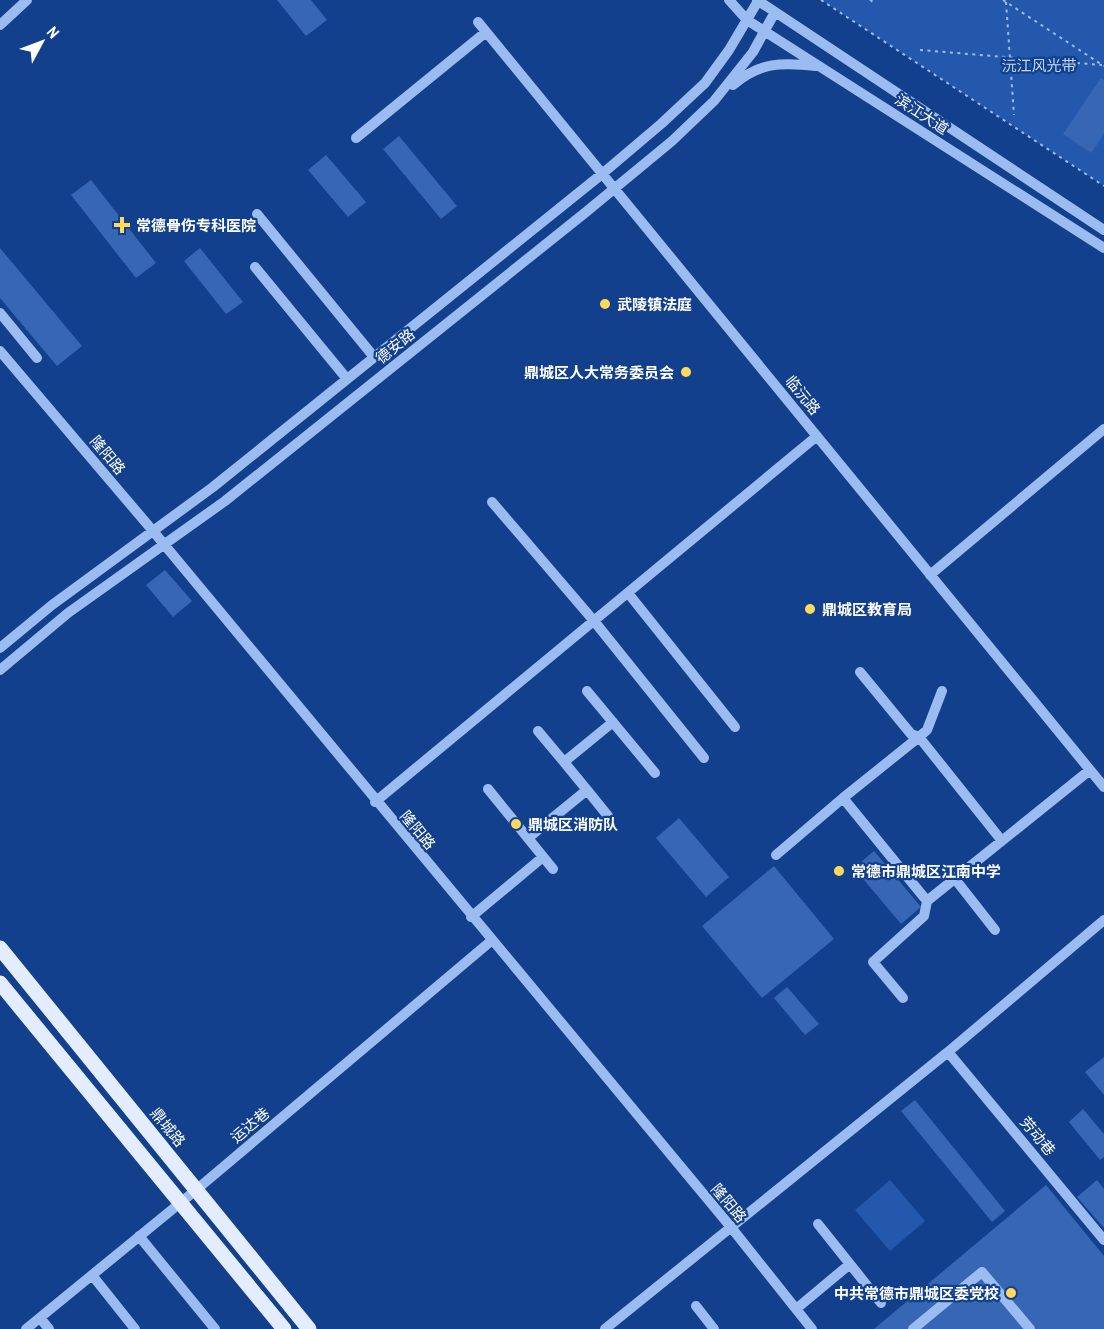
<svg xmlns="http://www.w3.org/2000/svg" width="1104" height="1329" font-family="'Archivo Narrow','Noto Sans SC',sans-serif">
<rect width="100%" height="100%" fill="#12408c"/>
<path fill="#2458ac" d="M821 0H1104V186Z
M890 1180 925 1221 890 1251 855 1210Z"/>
<path fill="#3666b4" d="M277 0H311L327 20 306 36Z
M1101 78 1104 80V134L1091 153 1063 134Z
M399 136 457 206 441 219 383 149Z
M326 155 366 202 348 217 308 170Z
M91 180 156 263 136 278 71 195Z
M0 248 82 346 57 366 0 298Z
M200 248 243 302 226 314 184 261Z
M165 570 192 601 173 617 146 585Z
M679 818 729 877 706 897 656 838Z
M874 851 921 907 901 924 854 868Z
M774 866 834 939 762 998 702 926Z
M787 987 819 1024 805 1035 774 998Z
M1104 1057V1095L1085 1072Z
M915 1100 1005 1211 992 1222 901 1111Z
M1083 1109 1104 1134V1157L1100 1160 1069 1122Z
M1097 1180 1104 1189V1228L1077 1197Z
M1046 1185 1104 1256V1329H874Z"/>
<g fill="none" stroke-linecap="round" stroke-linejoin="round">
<path stroke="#9abcf1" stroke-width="2" stroke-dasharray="3 4.5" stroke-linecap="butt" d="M821 0 1104 186
M870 0 873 2 874 0
M1003 0 1104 66
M1006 2 1014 115
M920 50 1102 65"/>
<path stroke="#9abcf1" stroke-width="10" d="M729 0 747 20 1104 248
M757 0 1104 230
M478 22 1104 787
M0 25 27 0
M733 85C760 62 782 62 816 66
M356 138 486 32
M257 214 374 357
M255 267 347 379
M0 313 37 358
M0 351 153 531 730 1226 812 1329
M492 502 594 621 704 758
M930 575 1104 429
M628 593 735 727
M0 648 52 605 213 487 602 174 661 124 705 83 729 50 758 1
M0 670 68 613 225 501 586 212 672 141 714 101 753 52 775 12
M860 672 911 734 919 737 927 730 942 691
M587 691 655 773
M538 731 564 762
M488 789 553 869
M587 790 608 816
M375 802 817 436
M528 838 587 790 564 762 613 722
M776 855 843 798
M955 879 995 930
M927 901 843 798 919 737 1002 841
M471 917 543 857
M903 998 873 962 924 916 927 901 1090 770
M948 1052 1104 1240
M818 1224 881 1303
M139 1236 215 1329
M92 1275 135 1329
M696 1306 714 1329
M796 1309 850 1264
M40 1318 49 1329
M26 1329 196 1190 491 941
M605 1329 948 1052 1104 920
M913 1329 982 1272 1030 1329"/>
<path stroke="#e4edff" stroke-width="15" d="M0 948 309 1329
M0 983 284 1329"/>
</g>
<g fill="#ffda5a" stroke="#12408c" stroke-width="2">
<path d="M119 216h6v6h6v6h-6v6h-6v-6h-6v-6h6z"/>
<circle cx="605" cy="304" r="6"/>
<circle cx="686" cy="372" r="6"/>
<circle cx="810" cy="609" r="6"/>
<circle cx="516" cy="824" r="6"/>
<circle cx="839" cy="871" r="6"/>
<circle cx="1011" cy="1293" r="6"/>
</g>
<g text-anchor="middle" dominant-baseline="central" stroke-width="4.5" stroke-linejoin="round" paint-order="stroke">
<g font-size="15" fill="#c1d8fc" stroke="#12408c">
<text x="1039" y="65">沅江风光带</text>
</g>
<g font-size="15" fill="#fff" stroke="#12408c">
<text transform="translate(922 114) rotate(33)">滨江大道</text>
<text transform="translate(395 346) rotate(-39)">德安路</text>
<text transform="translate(803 395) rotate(51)">临沅路</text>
<text transform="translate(108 455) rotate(50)">隆阳路</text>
<text transform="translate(418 830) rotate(50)">隆阳路</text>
<text transform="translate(250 1125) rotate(-40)">运达巷</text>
<text transform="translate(168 1127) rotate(51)">鼎城路</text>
<text transform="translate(1038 1136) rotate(50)">劳动巷</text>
<text transform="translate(729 1203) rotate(50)">隆阳路</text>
</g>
<g font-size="15" font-weight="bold" fill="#fff" stroke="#12408c" text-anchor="start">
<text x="136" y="225">常德骨伤专科医院</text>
<text x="617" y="304">武陵镇法庭</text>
<text x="674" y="372" text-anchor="end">鼎城区人大常务委员会</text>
<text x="822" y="609">鼎城区教育局</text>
<text x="528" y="824">鼎城区消防队</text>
<text x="851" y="871">常德市鼎城区江南中学</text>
<text x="999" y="1293" text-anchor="end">中共常德市鼎城区委党校</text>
</g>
</g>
<g transform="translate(42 42) rotate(49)" stroke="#12408c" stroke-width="4.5" paint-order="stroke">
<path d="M0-4.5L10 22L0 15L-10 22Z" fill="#ffffff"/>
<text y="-9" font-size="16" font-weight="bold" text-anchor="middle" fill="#ffffff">N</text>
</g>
</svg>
